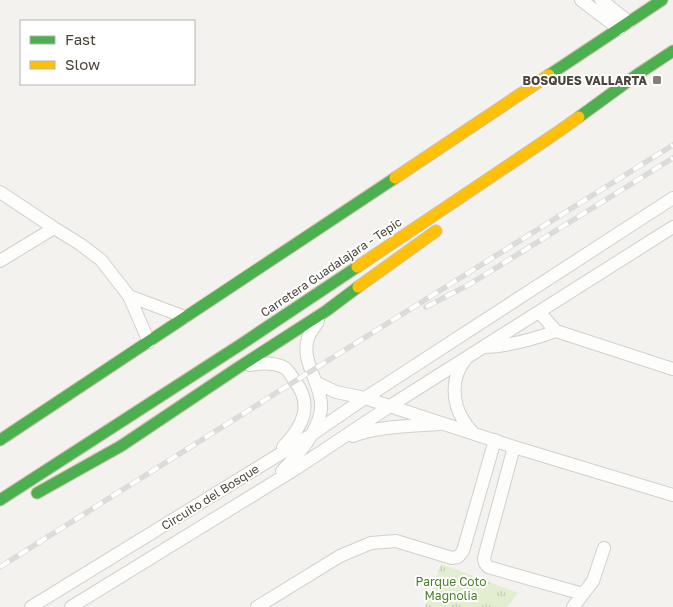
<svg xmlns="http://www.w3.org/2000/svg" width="673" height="607" font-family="'Golos Text',sans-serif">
<defs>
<pattern id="park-tufts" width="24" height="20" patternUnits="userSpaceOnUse" patternTransform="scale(1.25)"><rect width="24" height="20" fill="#e1eecf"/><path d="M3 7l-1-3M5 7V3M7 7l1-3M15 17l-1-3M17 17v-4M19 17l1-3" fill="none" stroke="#c3cdb2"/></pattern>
</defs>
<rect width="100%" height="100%" fill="#f4f2ee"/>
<path fill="url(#park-tufts)" d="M441 564 518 593 507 607H425Z"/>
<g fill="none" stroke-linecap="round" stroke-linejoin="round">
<defs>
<path id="street" d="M581 0 619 29
M601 0 629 22
M0 192 54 228 80 244 101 260 129 296 149 342
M0 261 54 228
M129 296 185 317
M539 312 556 331 673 369
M484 347C509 346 532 340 556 331
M465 360C451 377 452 402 463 420 466 425 470 429 473 433
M250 365C261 363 275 362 285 368 289 371 292 377 295 381 314 406 302 427 283 447
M317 383 336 392 365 398 514 447 673 495
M353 436C377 426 413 426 439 424
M514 447 484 558 485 563 488 567 583 594
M282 471C298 455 318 433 321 409 323 385 300 362 308 338 310 332 315 327 318 321
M31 607 311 435 365 398 673 198
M71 607 297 468 390 406 673 227
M257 607 340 556 371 543 396 541 452 558 458 557 463 551 495 440
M573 607 593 581 604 548"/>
<path id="fast" d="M549 75 662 0
M579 117 638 74 673 51
M0 440 395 178
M37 493 121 446 236 369 326 311 358 287
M0 500 240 345 357 267"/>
<path id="slow" d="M395 178 549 75
M357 267 555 134 579 117
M358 287 436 231"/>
</defs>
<use href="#street" stroke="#d2d0cb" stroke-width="14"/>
<use href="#fast" stroke="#ccbfa9" stroke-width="13"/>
<use href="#slow" stroke="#ccbfa9" stroke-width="13"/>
<use href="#street" stroke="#fdfdfc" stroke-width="12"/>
<use href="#fast" stroke="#4caf50" stroke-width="11"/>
<use href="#slow" stroke="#ffc107" stroke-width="11"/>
<defs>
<path id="rail" d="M426 307 470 284 673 158
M0 567 284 388 673 145"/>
</defs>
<use href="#rail" stroke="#dbdbda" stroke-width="5.5"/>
<use href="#rail" stroke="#fff" stroke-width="4" stroke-dasharray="11" stroke-linecap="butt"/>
</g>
<rect fill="#868178" stroke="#fff" stroke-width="2" x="652" y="75" width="10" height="10" rx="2.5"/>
<g text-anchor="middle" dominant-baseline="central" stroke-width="4" stroke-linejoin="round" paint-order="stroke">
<g font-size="12" font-weight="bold" fill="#4b4439" stroke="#fff" text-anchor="end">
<text x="647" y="80">BOSQUES VALLARTA</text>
</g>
<g font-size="12" fill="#4b4439" stroke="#fff">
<text transform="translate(331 267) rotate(-34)">Carretera Guadalajara - Tepic</text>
<text transform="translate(210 497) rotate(-32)">Circuito del Bosque</text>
</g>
<g font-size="12" fill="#4a7f2a" stroke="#fff">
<text x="451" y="581">Parque Coto<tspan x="451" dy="14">Magnolia</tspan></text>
</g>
</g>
<rect x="20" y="20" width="175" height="65" fill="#ffffff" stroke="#b7b4b0"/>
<rect x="30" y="36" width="25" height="8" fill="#4caf50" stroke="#b7b4b0"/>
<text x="65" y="45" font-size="15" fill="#4b4439">Fast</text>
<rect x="30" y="61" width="25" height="8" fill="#ffc107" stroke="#b7b4b0"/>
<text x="65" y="70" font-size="15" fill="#4b4439">Slow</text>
</svg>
